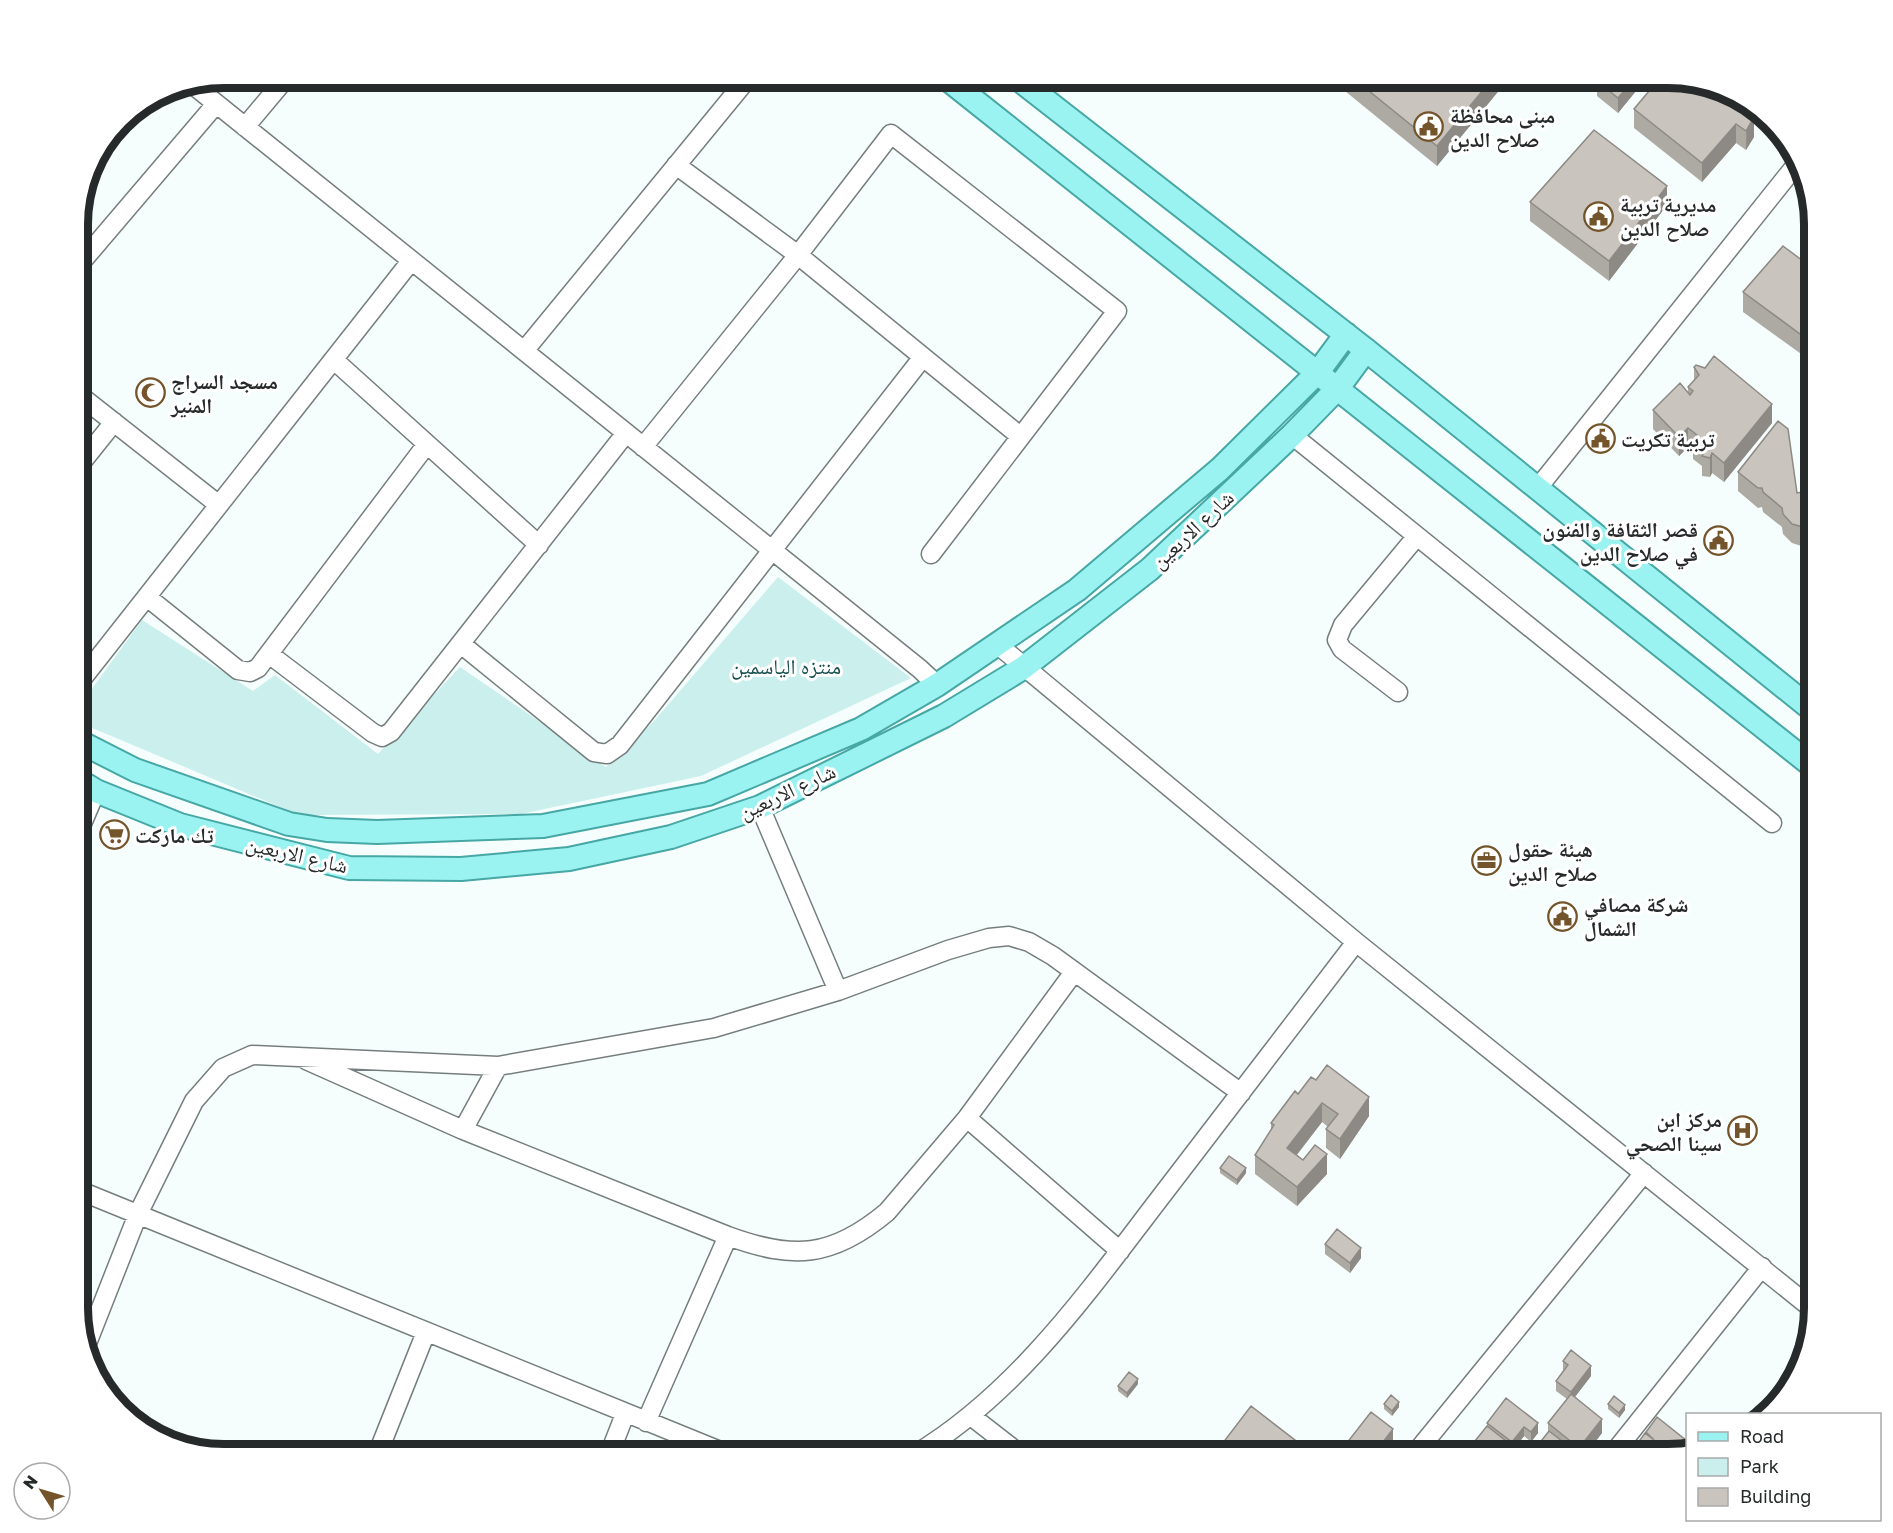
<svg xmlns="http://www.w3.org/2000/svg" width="1893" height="1533" font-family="'Golos Text','Noto Naskh Arabic',sans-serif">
<rect width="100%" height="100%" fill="#f5fefd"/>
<path fill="#caefed" d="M778 577 911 678 701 776 521 814 299 815 78 722V708L142 620 253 691 275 675 378 754 460 667 606 767 654 721Z"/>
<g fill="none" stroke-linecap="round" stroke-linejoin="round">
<defs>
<path id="minor" d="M192 84 920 669 937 685
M245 127 286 78
M676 165 798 255 1020 436
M78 266 216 104
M524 351 748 78
M334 360 539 545
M78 394 219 505
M1292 435 1772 823
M643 447 798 255 891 134 1117 311 931 554
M78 467 114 422
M1537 489 1800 160
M147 597 238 670 250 672 258 668 427 444
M461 644 594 752 607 754 620 745 923 357
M997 644 1356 942 1815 1311
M269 654 373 733 382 737 391 732 626 433
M78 684 411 261
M1398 692 1342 649 1337 640 1343 625 1417 536
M760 807 838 991
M78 833 96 791
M306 1060 463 1130 728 1236C793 1260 832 1258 887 1212L967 1118 1074 972
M967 1118 1120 1251
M463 1130 498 1066
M78 1190 730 1455
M86 1346 138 1214 194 1101 223 1068 252 1055 498 1066 714 1028 838 991 948 950 989 938 1009 936 1029 942 1053 956 1241 1093
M971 1416 1021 1455
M646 1422 728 1236
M169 1443 182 1448
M377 1455 426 1332
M609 1455 625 1414
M914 1455C1018 1393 1090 1289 1163 1194 1227 1110 1292 1026 1356 942
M1414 1455 1644 1173
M1612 1455 1762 1267"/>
<path id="major" d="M946 78 1815 768
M1017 78 1366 350 1815 712
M78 741 135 770 289 824 327 830 377 832 543 826 708 794 861 729 937 685 1077 590 1220 469 1318 372 1346 334
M78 780 96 791 180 825 349 868 461 869 569 859 671 837 760 807 944 716 1023 668 1150 569 1292 435 1338 388 1366 350"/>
</defs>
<use href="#minor" stroke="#767e7d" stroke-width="21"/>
<use href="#major" stroke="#46a7a5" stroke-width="26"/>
<use href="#minor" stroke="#fff" stroke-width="18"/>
<use href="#major" stroke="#9bf3f1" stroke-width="22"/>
</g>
<path fill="#ada9a3" d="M247 78H266V80L259 88Z
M1329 78H1501V88L1437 166Z
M1646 78 1618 113 1597 96V81Z
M1634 109 1754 118V137L1746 150 1736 143 1702 182 1634 128Z
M1530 202 1667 205 1609 281 1530 221Z
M1815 270V364L1743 312V292Z
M1694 367 1772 423 1724 482 1712 473 1710 477 1702 476V466L1693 459V451L1688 447 1679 456 1653 429V410L1688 393V387L1694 381Z
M1738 472 1797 493 1815 490V551L1814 550 1792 543 1783 534 1782 527 1763 512 1762 507 1758 508 1738 491Z
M1298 1094 1369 1116 1340 1159 1326 1148V1129L1328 1127 1322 1122 1297 1155 1303 1160 1327 1174 1297 1206 1255 1174V1155L1271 1130V1123Z
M1220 1168 1246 1173 1237 1185 1220 1173Z
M1325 1244 1361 1258 1350 1273 1325 1254Z
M1563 1361 1591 1376 1575 1397 1602 1433 1585 1455H1530L1548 1432V1423L1567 1399 1556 1391V1381L1563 1371Z
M1138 1384 1127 1398 1118 1391V1386Z
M1506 1398 1538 1433 1531 1442 1524 1436 1515 1448 1520 1455H1472L1475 1451V1441L1487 1426V1423Z
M1384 1404 1399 1407 1392 1416 1384 1409Z
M1608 1404 1625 1410 1619 1418 1608 1409Z
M1219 1448 1300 1455H1219Z"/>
<path fill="#8d8985" d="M259 78H266V80L259 88Z
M1493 78H1501V88L1437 166V146Z
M1635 78H1646V79L1618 113V98Z
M1749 105 1760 111 1754 118V137L1746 150 1747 108Z
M1736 124V143L1702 182V163Z
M1667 186V205L1609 281V261Z
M1772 404V423L1724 482V463Z
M1688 428V447L1679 456V437Z
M1712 453V473L1710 477V458Z
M1369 1097V1116L1340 1159V1139Z
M1322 1103V1122L1287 1167V1148Z
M1327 1154V1174L1297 1206V1187Z
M1246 1168V1173L1237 1185V1180Z
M1361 1248V1258L1350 1273V1263Z
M1591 1366V1376L1571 1402V1392Z
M1138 1379V1384L1127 1398V1393Z
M1399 1402V1407L1392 1416V1411Z
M1625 1405V1410L1619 1418V1413Z
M1602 1419V1433L1585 1455H1579V1448Z
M1538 1423V1433L1531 1442V1432Z
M1524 1427V1436L1512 1452V1442Z
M1393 1429V1444L1384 1455H1373Z
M1687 1441V1451L1678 1453Z
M1300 1444V1455H1292Z"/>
<path fill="#c9c4be" stroke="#8d8985" stroke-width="1.5" d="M1353 78H1493L1437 146Z
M1600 78H1635L1618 98 1597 81Z
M1660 78H1669L1716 86 1749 105 1747 108 1754 117 1746 131 1736 124 1702 163 1634 109Z
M1594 130 1667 186 1609 261 1530 202Z
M1783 246 1815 270V345L1743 292Z
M1714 356 1772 404 1724 463 1712 453 1710 458 1702 456 1705 449 1693 439 1697 435 1688 428 1679 437 1653 410 1680 383 1690 395 1693 391 1688 387 1699 375 1694 367 1696 365 1705 368Z
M1778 421 1788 429 1797 493 1815 490V532L1814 530 1792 524 1783 514 1782 508 1763 492 1762 488H1758L1738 472Z
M1327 1065 1369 1097 1340 1139 1326 1129 1338 1114 1322 1103 1287 1148 1303 1160 1315 1145 1327 1154 1297 1187 1255 1155 1274 1125 1271 1123 1295 1091 1298 1094 1311 1077 1316 1080Z
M1229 1156 1246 1168 1237 1180 1220 1168Z
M1337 1229 1361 1248 1350 1263 1325 1244Z
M1571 1350 1591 1366 1571 1392 1556 1381 1568 1365 1563 1361Z
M1129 1372 1138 1379 1127 1393 1118 1386Z
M1571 1394 1602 1419 1579 1448 1548 1423Z
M1391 1395 1399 1402 1392 1411 1384 1404Z
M1614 1396 1625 1405 1619 1413 1608 1404Z
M1506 1398 1538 1423 1531 1432 1524 1427 1512 1442 1487 1423Z
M1251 1406 1300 1444 1292 1455H1229L1219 1448Z
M1371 1412 1393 1429 1373 1455H1342L1339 1453Z
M1657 1417 1687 1441 1678 1453 1669 1455H1647L1637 1447 1636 1448 1635 1447 1645 1433 1654 1440 1646 1432Z
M1487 1426 1520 1452 1518 1455H1492L1475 1441Z
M1549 1431 1580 1455H1530Z
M1478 1447 1488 1455H1472Z
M1637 1447 1647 1455H1631Z"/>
<defs>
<symbol id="civic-ring" viewBox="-11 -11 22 22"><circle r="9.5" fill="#fff" stroke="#74542a" stroke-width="1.5"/><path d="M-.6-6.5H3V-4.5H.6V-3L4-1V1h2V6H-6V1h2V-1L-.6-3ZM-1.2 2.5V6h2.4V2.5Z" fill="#74542a"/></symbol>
<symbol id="mosque-ring" viewBox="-11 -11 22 22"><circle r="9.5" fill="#fff" stroke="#74542a" stroke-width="1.5"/><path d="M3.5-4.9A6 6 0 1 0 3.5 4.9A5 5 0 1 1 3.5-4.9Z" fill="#74542a"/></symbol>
<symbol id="supermarket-ring" viewBox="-11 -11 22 22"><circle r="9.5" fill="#fff" stroke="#74542a" stroke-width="1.5"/><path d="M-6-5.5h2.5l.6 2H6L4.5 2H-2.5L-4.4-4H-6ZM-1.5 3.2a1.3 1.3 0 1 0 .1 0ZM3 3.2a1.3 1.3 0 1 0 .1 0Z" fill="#74542a"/></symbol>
<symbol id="office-ring" viewBox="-11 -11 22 22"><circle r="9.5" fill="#fff" stroke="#74542a" stroke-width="1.5"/><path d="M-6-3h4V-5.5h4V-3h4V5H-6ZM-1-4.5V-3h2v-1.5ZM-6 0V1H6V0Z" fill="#74542a"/></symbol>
<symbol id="hospital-ring" viewBox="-11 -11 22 22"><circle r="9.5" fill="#fff" stroke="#74542a" stroke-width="1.5"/><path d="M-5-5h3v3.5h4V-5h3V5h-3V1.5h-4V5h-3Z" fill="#74542a"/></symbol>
</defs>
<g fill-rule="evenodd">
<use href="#civic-ring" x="1412" y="110" width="33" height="33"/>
<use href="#civic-ring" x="1582" y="200" width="33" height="33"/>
<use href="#mosque-ring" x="134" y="376" width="33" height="33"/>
<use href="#civic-ring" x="1584" y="422" width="33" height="33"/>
<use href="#civic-ring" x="1702" y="524" width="33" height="33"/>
<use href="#supermarket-ring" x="98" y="818" width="33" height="33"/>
<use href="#office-ring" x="1470" y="844" width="33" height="33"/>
<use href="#civic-ring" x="1546" y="900" width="33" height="33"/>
<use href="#hospital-ring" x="1726" y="1114" width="33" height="33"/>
</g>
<g text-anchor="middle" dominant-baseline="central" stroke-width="6" stroke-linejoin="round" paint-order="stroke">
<g font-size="21" font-weight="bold" fill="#262a2a" stroke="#fff" text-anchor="start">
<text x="1450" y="115">مبنى محافظة<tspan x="1450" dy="24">صلاح الدين</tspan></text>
<text x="1620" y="204">مديرية تربية<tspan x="1620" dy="24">صلاح الدين</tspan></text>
<text x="171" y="381">مسجد السراج<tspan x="171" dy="24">المنير</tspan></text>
<text x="1621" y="439">تربية تكريت</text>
<text x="1698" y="529" text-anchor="end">قصر الثقافة والفنون<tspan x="1698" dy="24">في صلاح الدين</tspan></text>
<text x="135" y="835">تك ماركت</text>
<text x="1508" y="849">هيئة حقول<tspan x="1508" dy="24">صلاح الدين</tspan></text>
<text x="1584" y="904">شركة مصافي<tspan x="1584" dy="24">الشمال</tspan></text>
<text x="1722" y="1119" text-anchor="end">مركز ابن<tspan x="1722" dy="24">سينا الصحي</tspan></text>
</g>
<g font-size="21" fill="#262a2a" stroke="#fff">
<text transform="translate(1192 529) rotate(-43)">شارع الاربعين</text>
<text transform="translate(787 791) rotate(-25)">شارع الاربعين</text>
<text transform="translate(297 854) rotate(13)">شارع الاربعين</text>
</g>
<g font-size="21" fill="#164f4d" stroke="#fff">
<text x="786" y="666">منتزه الياسمين</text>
</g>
</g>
<path d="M0 0H1893V1533H0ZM224 88H1668A136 136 0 0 1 1804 224V1308A136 136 0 0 1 1668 1444H224A136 136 0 0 1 88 1308V224A136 136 0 0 1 224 88Z" fill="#fff" fill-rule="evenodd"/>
<path fill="none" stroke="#262a2a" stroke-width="8" d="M224 88H1668A136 136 0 0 1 1804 224V1308A136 136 0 0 1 1668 1444H224A136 136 0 0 1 88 1308V224A136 136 0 0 1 224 88Z"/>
<rect x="1686" y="1413" width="195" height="108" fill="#ffffff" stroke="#a8aaaa" stroke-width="1.5"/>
<rect x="1698" y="1432" width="30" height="9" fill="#9bf3f1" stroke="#a8aaaa" stroke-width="1.5"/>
<text x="1740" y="1443" font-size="18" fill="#262a2a">Road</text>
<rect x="1698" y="1458" width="30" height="18" fill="#caefed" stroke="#a8aaaa" stroke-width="1.5"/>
<text x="1740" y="1473" font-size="18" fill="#262a2a">Park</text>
<rect x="1698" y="1488" width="30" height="18" fill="#c9c4be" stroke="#a8aaaa" stroke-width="1.5"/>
<text x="1740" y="1503" font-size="18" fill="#262a2a">Building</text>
<g transform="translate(42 1491) rotate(307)"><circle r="28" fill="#ffffff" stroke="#a8aaaa" stroke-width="1.5"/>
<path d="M0-4.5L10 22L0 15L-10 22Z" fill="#74542a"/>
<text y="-9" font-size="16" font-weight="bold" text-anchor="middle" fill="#262a2a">N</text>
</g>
</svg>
